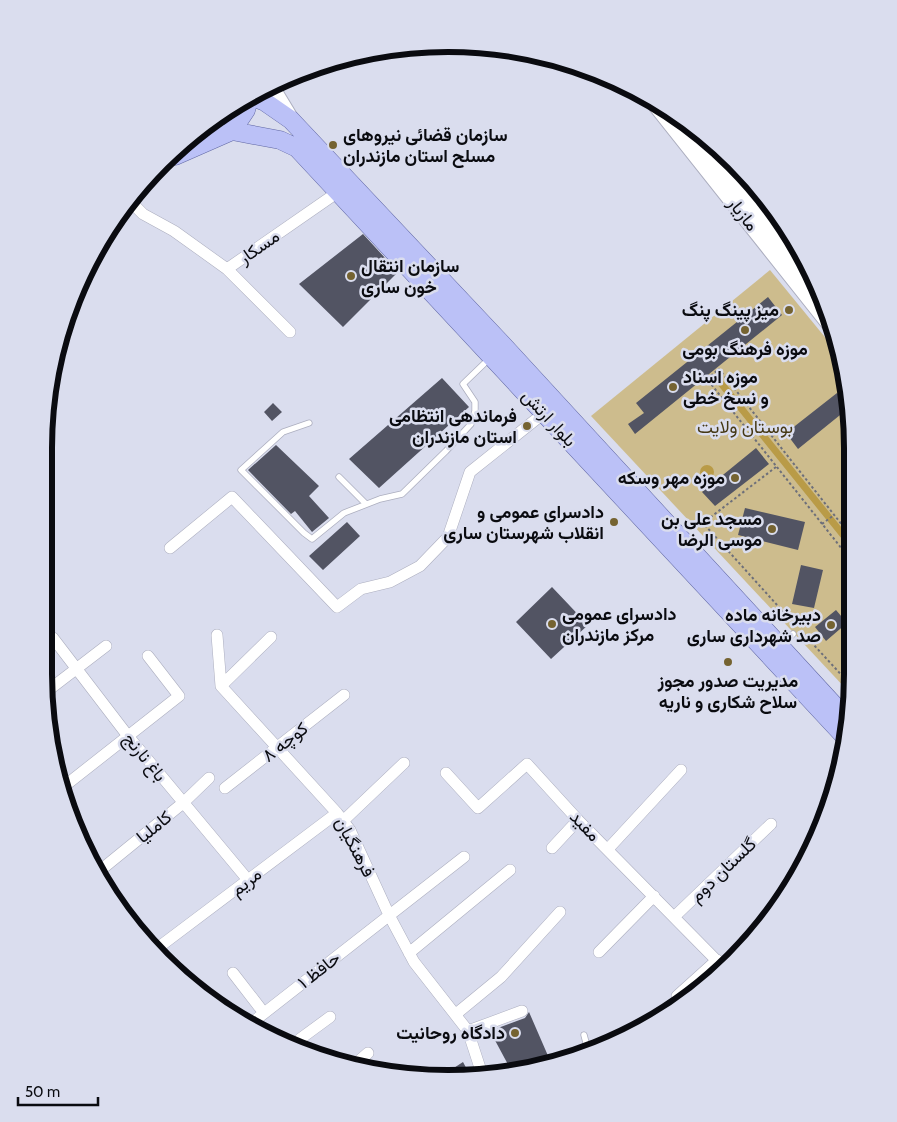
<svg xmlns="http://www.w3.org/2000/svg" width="897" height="1122" font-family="Cabin,Vazirmatn,sans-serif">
<rect width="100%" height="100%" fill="#daddee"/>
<path fill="#cdbc8d" d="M770 270 842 358 852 422 847 690 591 416Z"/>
<path fill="#b99b47" d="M718 374 850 538V549L713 379Z
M700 472a7 7 0 1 1 14 0a7 7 0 1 1-14 0Z"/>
<path fill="#525463" d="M363 234 398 272 343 327 299 284Z
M768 297 782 315 635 434 628 424 644 413 636 403Z
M442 378 469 407 379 488 349 459Z
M837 393 850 407 798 449 786 433Z
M273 403 282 412 272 421 264 412Z
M276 445 319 486 309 496 329 518 312 532 295 511 291 514 248 470Z
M756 448 769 464 715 506 702 492Z
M745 508 805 522 798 550 738 535Z
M347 522 360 536 323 570 309 556Z
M801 565 823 570 814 608 792 604Z
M552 587 588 625 551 659 516 622Z
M836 610 847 623 826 641 815 627Z
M529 1012 552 1065 511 1070 490 1031 525 1018Z
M463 1062 470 1075 440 1077Z"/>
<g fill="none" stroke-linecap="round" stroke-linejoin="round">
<defs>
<path id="service" d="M309 423 283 432 241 470 304 533 312 539 344 513 380 499 402 494 446 451 471 424 475 411V402L463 384 490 358
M339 477 366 504
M782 645 793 634
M584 1035 588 1050"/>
<path id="minor" d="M130 201 143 214 174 231 227 269
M290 332 227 269 338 192
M170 548 232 497 337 607 361 589 390 582 420 566 448 537 470 472 544 413
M44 632 53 638 128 736 248 880
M217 635 221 686 337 813 350 830 389 915 414 962 468 1031 482 1074
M221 686 271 637
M46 692 106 646
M446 773 478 808 527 764 578 820 724 968
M62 788 179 696 148 656
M225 788 344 695
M343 821 404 763
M552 848 578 820
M608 849 681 770
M97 873 183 803 209 778
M674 917 771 824
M155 950 337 813
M599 952 654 896
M409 953 510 870
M233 973 264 1013
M677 996 717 960
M456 1014 501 977 560 912
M249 1025 464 857
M468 1031 522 1011
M299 1046 300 1039 330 1017
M353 1066 368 1053"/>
<path id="secondary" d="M271 87 291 120
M653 101 833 328
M686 122 816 286"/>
<path id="primary" d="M250 96 265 102 291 120 503 345 846 718
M232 131 280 140 297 148 846 738
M175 156 232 131 246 110 250 96"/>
</defs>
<use href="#service" stroke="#acaebf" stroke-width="7"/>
<use href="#minor" stroke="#acaebf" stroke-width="12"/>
<use href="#secondary" stroke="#acaebf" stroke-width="18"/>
<use href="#primary" stroke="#6067a3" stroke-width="19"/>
<path stroke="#6d6f7a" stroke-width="2" stroke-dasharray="2.5 2.5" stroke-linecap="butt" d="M776 467 703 523 796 626
M822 524 834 515
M850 559 707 379 719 369 850 535
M801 631 847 681"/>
<use href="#service" stroke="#fff" stroke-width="5.5"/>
<use href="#minor" stroke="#fff" stroke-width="11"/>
<use href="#secondary" stroke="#fff" stroke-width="16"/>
<use href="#primary" stroke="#bbc1f7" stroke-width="18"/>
</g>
<g fill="#756331" stroke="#daddee" stroke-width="2">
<circle cx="333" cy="145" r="5"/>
<circle cx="351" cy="276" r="5"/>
<circle cx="789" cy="310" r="5"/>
<circle cx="745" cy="330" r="5"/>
<circle cx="673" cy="387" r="5"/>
<circle cx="527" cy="426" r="5"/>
<circle cx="735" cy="478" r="5"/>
<circle cx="614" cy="522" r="5"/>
<circle cx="772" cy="529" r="5"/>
<circle cx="552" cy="624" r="5"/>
<circle cx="831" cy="625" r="5"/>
<circle cx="728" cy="662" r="5"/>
<circle cx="515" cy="1033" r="5"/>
</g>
<g text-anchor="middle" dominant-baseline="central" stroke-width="5" stroke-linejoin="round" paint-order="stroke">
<g font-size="18" font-weight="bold" fill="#0a0b10" stroke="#daddee" text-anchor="end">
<text x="343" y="135" text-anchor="start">سازمان قضائی نیروهای<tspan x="343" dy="21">مسلح استان مازندران</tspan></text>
<text x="361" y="266" text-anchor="start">سازمان انتقال<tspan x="361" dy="21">خون ساری</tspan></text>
<text x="779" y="310">میز پینگ پنگ</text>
<text x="745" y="349" text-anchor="middle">موزه فرهنگ بومی</text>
<text x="683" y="377" text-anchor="start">موزه اسناد<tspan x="683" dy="21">و نسخ خطی</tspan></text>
<text x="517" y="416">فرماندهی انتظامی<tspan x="517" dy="21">استان مازندران</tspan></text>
<text x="725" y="478">موزه مهر وسکه</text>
<text x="604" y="512">دادسرای عمومی و<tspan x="604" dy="21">انقلاب شهرستان ساری</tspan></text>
<text x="762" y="519">مسجد علی بن<tspan x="762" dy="21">موسی الرضا</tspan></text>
<text x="562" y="614" text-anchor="start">دادسرای عمومی<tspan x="562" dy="21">مرکز مازندران</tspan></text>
<text x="821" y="615">دبیرخانه ماده<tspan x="821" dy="21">صد شهرداری ساری</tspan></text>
<text x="728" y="681" text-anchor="middle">مدیریت صدور مجوز<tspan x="728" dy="21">سلاح شکاری و ناریه</tspan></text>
<text x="505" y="1033">دادگاه روحانیت</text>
</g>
<g font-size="18" fill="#0a0b10" stroke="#daddee">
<text transform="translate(743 214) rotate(52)">مازیار</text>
<text transform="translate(259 247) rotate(-35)">مسکار</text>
<text transform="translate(549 418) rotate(47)">بلوار ارتش</text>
<text transform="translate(285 742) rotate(-38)">کوچه ۸</text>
<text transform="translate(145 757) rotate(51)">باغ نارنج</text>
<text transform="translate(585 826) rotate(46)">مفید</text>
<text transform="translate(154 827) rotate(-39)">کاملیا</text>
<text transform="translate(355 847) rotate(62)">فرهنگیان</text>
<text transform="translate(723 870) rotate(-44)">گلستان دوم</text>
<text transform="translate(246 882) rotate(-38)">مریم</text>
<text transform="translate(319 970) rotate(-38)">حافظ ۱</text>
</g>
<g font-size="18" fill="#453814" stroke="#daddee">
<text x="745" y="427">بوستان ولایت</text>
</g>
</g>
<path d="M0 0H897V1122H0ZM448 52H448A396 396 0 0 1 844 448V674A396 396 0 0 1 448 1070H448A396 396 0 0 1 52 674V448A396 396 0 0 1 448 52Z" fill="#daddee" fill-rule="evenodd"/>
<path fill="none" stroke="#0a0b10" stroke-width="6" d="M448 52H448A396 396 0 0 1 844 448V674A396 396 0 0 1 448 1070H448A396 396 0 0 1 52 674V448A396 396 0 0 1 448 52Z"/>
<path d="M18 1097v8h80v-8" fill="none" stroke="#0a0b10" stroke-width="2.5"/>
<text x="25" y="1097" font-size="15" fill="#0a0b10" stroke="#daddee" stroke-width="4" paint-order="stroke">50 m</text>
</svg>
